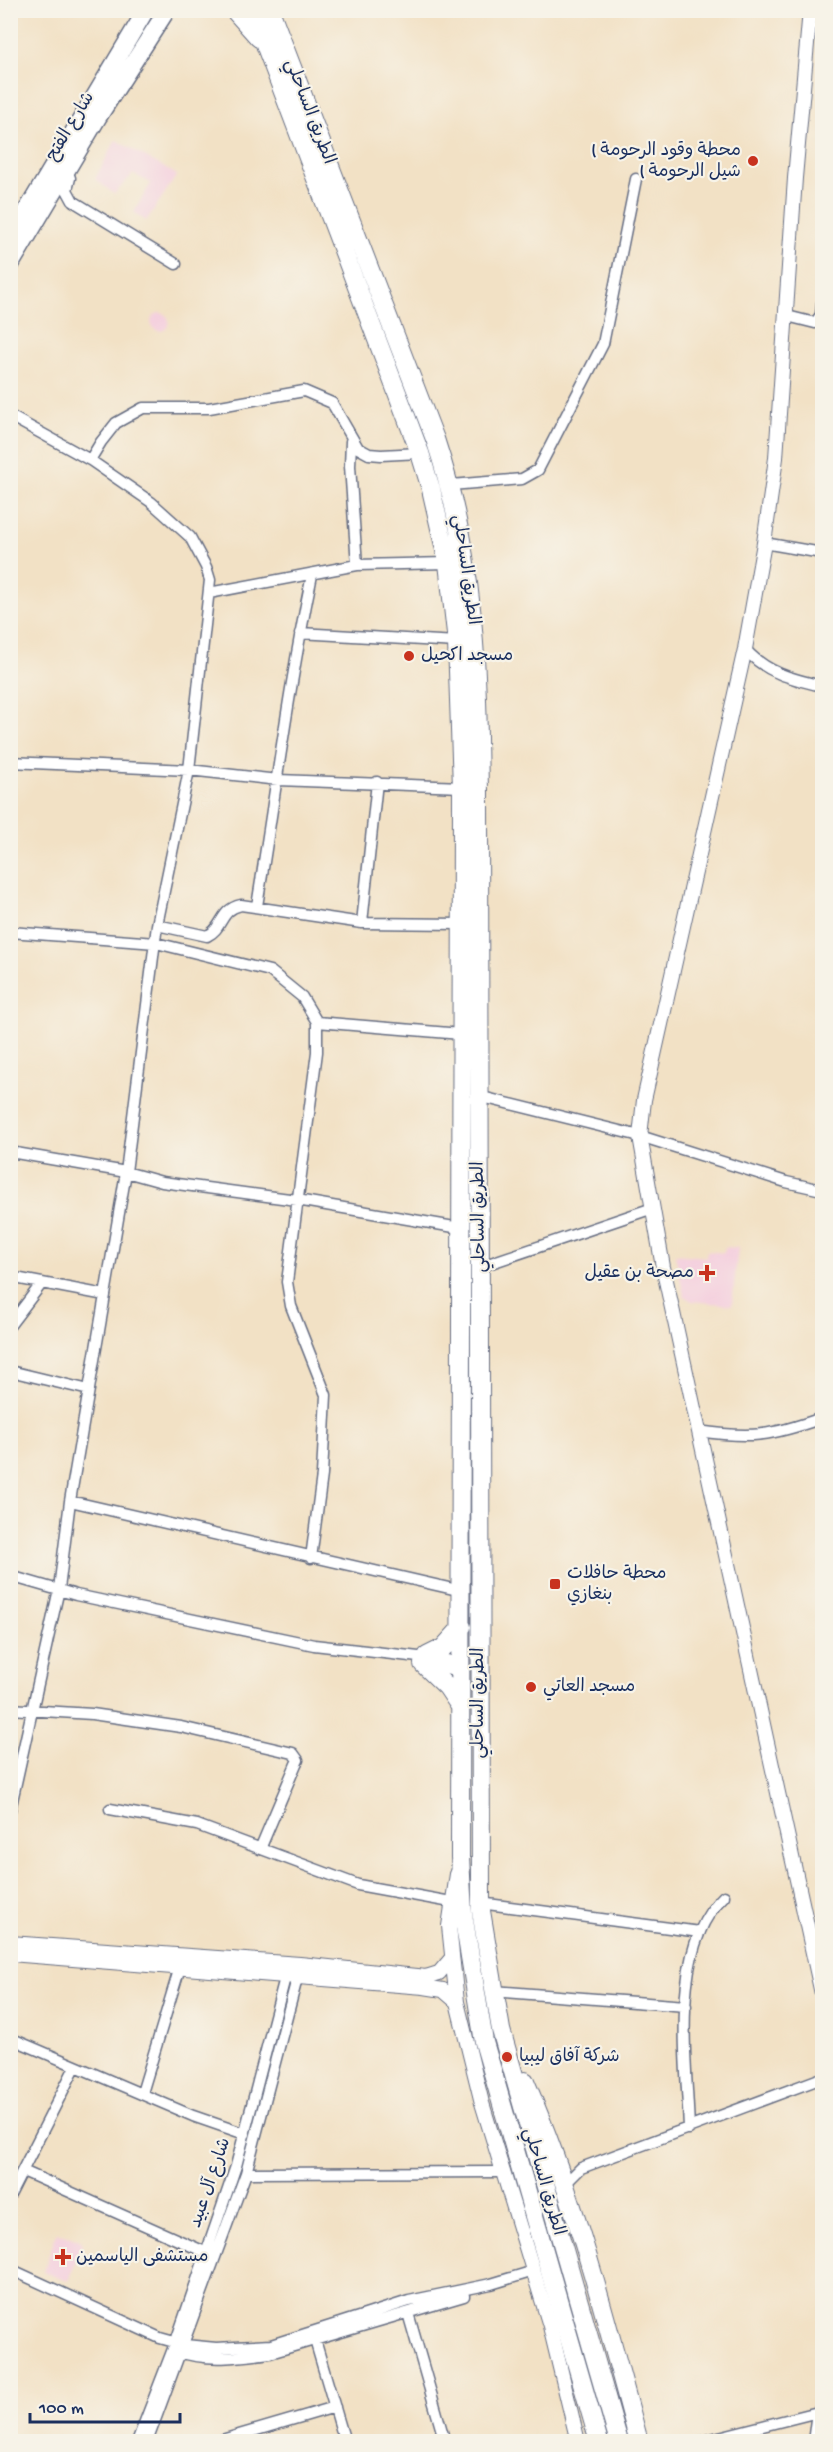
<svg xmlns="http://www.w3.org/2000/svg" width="833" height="2452" font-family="'Gochi Hand','Playpen Sans Arabic',sans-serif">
<rect width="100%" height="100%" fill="#f7f3e8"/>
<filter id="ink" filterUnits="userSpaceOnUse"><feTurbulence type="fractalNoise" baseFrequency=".0167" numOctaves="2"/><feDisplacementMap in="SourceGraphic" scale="12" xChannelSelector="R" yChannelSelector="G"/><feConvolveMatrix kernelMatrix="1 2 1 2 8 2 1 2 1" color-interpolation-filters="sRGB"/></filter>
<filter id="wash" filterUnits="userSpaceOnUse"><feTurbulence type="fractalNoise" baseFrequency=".008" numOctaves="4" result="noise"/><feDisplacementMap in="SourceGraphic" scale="24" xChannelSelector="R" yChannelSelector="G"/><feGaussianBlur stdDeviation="1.35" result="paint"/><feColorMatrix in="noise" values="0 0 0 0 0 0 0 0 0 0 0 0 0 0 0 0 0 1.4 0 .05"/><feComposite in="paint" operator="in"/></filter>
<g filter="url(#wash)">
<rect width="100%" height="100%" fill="#f2e1c5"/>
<path fill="#f4cfde" d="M116 140 177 175 146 221 134 212 151 183 133 174 114 194 95 179Z
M151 322a9 9 0 1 1 18 0a9 9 0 1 1-18 0Z
M725 1247 738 1248 732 1305 692 1301 684 1296 675 1254 706 1257 707 1251 724 1253Z
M57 2232 83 2242 68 2281 43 2272Z"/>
</g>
<g filter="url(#ink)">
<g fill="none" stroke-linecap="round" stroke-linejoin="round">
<defs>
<path id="minor" d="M67 171 70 178 67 190 73 201 176 264
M787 316 815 323 821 315 822 303
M10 416 90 460 151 502 190 537 206 567 210 580 189 770 157 925 126 1172 70 1501 59 1589 10 1810
M351 441 350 466 357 565
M90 460 101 442 116 423 143 408H209L304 391 332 403 358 448 369 454 381 455 420 453
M451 485 522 479 538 470 603 344 636 179
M764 543 822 553
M209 593 357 565 448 563
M300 633 457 642
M745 649C766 673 792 679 822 686
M10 762 189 770 278 780 462 787
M257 906C275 796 289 685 312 575
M362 923 377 782
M157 925 207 936C224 928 219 910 241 905L362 923 461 924
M10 932 156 943 270 971 302 997 317 1022V1052L287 1282 291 1306 326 1395 322 1475 311 1558
M317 1022 461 1034
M478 1096 640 1136 786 1182 822 1190
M10 1152 126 1172 162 1182 297 1200 460 1228
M482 1266 653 1208
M10 1277 105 1295
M10 1325 42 1283
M10 1371 89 1390
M698 1431C752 1439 771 1436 822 1418
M70 1501 462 1591
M10 1576 76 1595 314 1645 462 1662
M426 1665 461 1672
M10 1709 92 1714 181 1727 293 1753 298 1760 296 1764 260 1849
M110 1809 197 1825 358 1885 451 1902
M480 1903 700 1932
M493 1991 686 2006
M10 2038 193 2116 245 2134
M142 2093 180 1967
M689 2129C687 2061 669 1947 724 1896
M23 2171 205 2252
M246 2173 503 2172
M565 2184 581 2168 822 2078
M10 2195 75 2067
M10 2269 160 2338 185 2345 216 2348 271 2345 409 2301 491 2284 534 2271
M408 2313 445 2442
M315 2340 345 2442
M177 2351C205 2362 241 2357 270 2353L464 2296
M137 2442 176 2341 236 2166 287 1970
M147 2442 246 2173 299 1971
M215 2442 335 2407
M699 2442 822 2411
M813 2442 817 2412"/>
<path id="tertiary" d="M810 10 795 178 776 458 764 543 745 649 644 1100 640 1136 663 1267 822 1994
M457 1874 449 1926 457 2002 482 2103 550 2326 578 2442
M10 1943 300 1964 426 1977 439 1973 451 1959
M10 1954 424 1987 443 1990 457 2002"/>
<path id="primary" d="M10 238 146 10
M10 266 99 116 167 10"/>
<path id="trunk" d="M234 10 259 38
M252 10 420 453 431 489 448 563 457 642 462 787 460 1857 463 1914 484 2042 599 2442
M270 10 435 439C476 562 477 666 479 793L481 1911 501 2030 619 2442
M427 1656 443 1648 462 1627
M423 1664 447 1687 461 1708
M525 2081C575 2197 606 2319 639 2442"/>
</defs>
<use href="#minor" stroke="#666d82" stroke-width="13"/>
<use href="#tertiary" stroke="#666d82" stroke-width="16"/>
<use href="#primary" stroke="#666d82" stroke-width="19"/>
<use href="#trunk" stroke="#666d82" stroke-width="20"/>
<use href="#minor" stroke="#fff" stroke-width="10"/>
<use href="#tertiary" stroke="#fff" stroke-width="14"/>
<use href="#primary" stroke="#fff" stroke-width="16"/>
<use href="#trunk" stroke="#fff" stroke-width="18"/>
</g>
</g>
<g fill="#c8321e" stroke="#f7f3e8" stroke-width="2">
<circle cx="753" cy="161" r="6"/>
<circle cx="409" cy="656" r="6"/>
<path d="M704 1264h6v6h6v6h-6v6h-6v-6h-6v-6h6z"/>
<rect x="549" y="1578" width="12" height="12" rx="3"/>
<circle cx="531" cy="1687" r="6"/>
<circle cx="507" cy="2057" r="6"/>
<path d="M60 2248h6v6h6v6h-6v6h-6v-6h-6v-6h6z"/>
</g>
<g text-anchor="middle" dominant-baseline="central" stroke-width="4.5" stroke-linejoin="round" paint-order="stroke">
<g font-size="18" fill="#1b2f5e" stroke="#f7f3e8">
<text transform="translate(309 112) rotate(69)">الطريق الساحلي</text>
<text transform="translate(71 127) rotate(-59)">شارع الفتح</text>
<text transform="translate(465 570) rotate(82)">الطريق الساحلي</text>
<text transform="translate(480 1217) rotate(-91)">الطريق الساحلي</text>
<text transform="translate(479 1703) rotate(-90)">الطريق الساحلي</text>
<text transform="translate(543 2182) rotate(74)">الطريق الساحلي</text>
<text transform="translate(211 2183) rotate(-71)">شارع آل عبيد</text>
</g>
<g font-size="18" fill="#1b2f5e" stroke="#f7f3e8" text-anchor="start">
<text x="741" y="151" text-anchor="end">( محطة وقود الرحومة<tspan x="741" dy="21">( شيل الرحومة</tspan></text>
<text x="421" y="656">مسجد اكحيل</text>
<text x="694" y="1273" text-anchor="end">مصحة بن عقيل</text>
<text x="567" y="1574">محطة حافلات<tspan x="567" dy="21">بنغازي</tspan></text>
<text x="543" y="1687">مسجد العاتي</text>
<text x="519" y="2057">شركة آفاق ليبيا</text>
<text x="76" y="2257">مستشفى الياسمين</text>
</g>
</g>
<rect width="833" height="2452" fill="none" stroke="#f7f3e8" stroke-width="36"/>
<path d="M30 2413v9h150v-9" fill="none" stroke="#1b2f5e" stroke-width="3"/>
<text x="39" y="2413" font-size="18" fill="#1b2f5e" stroke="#f7f3e8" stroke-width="4.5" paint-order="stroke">100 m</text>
</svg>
